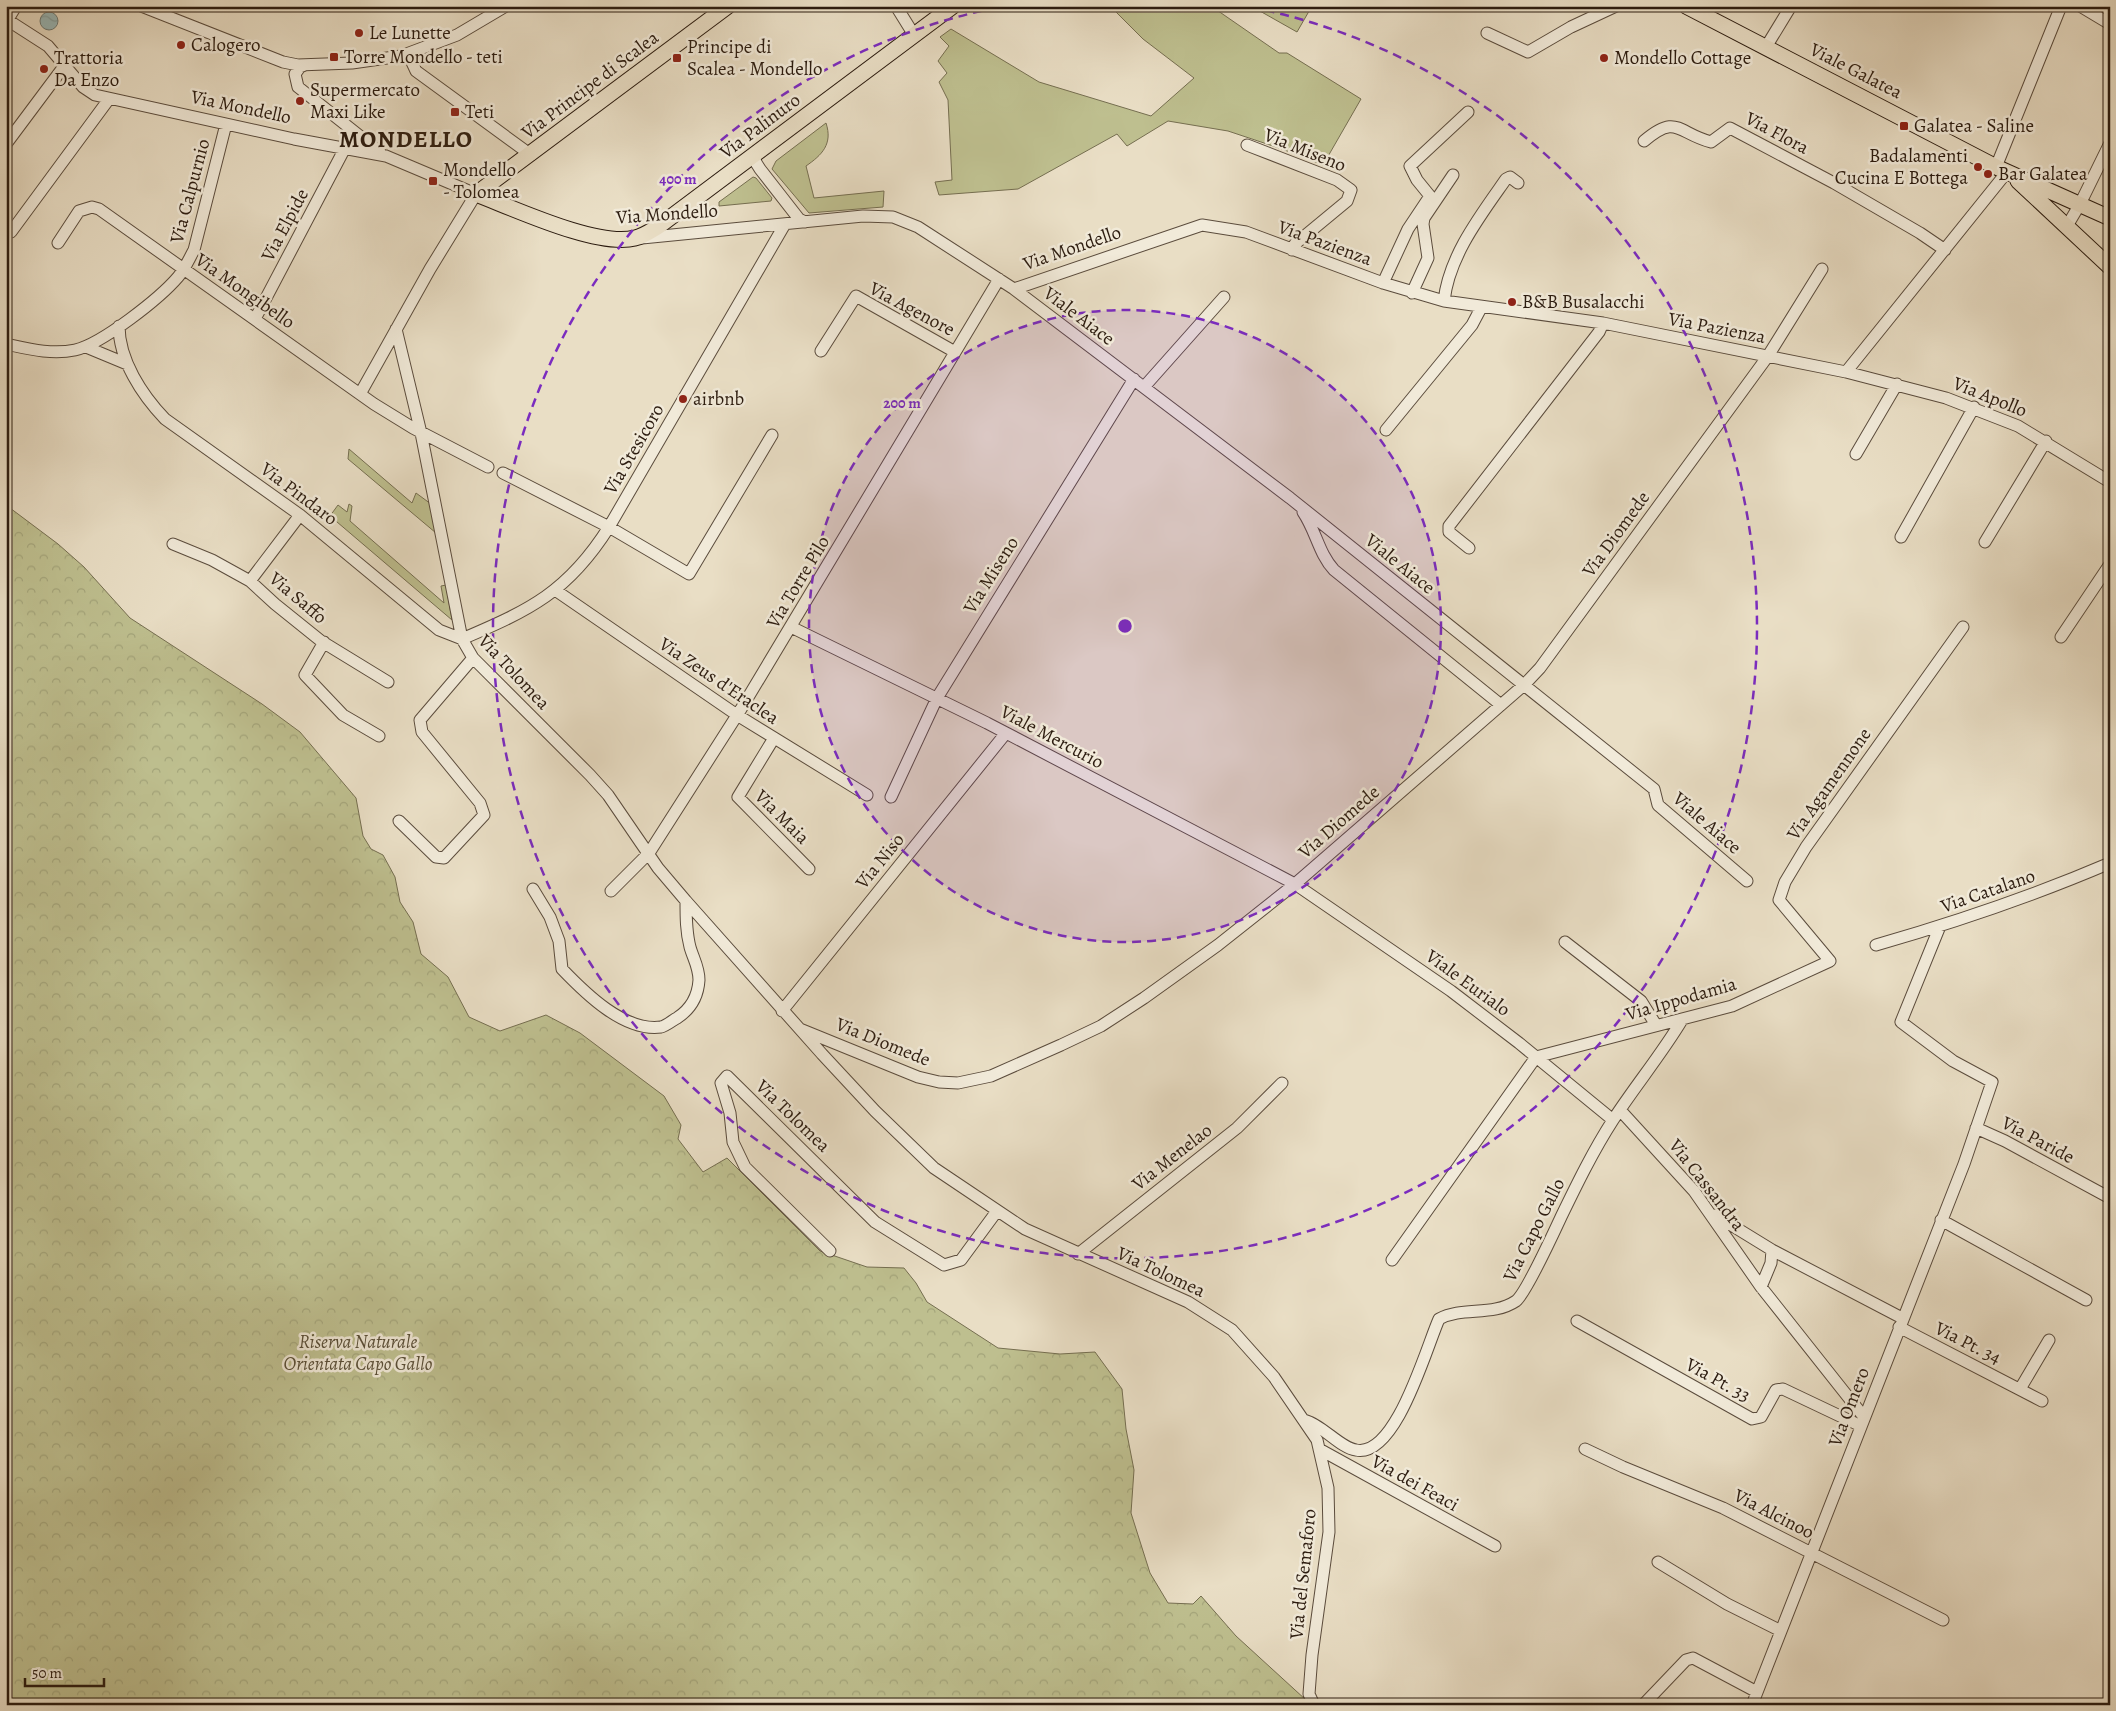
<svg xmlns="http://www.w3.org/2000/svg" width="2116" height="1711" font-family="Alegreya,serif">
<defs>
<pattern id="park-crowns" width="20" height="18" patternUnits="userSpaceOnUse" patternTransform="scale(1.25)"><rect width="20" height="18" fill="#bebf8f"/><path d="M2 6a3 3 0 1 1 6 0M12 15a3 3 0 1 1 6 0" fill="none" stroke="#a3a47a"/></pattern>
<pattern id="water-waves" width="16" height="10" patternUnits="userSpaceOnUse" patternTransform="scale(1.25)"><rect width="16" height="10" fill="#9abbbc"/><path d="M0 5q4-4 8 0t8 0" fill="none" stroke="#85a0a1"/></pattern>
</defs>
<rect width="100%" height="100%" fill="#e9dec5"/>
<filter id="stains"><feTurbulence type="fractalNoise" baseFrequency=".004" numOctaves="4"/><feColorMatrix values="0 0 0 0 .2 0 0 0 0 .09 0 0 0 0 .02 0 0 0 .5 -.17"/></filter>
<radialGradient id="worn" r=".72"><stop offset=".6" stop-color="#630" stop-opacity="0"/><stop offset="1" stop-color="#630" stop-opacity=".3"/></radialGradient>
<path fill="#bebf8f" stroke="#756e50" d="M1110 6H1211L1279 53H1287L1361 99 1323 165 1282 149 1228 131 1168 121 1127 146 1117 134 1018 189 939 195 935 182 952 180 948 100 939 82 947 73 938 61 949 46 940 37 951 29 1039 82 1151 116 1194 78 1143 39Z
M1251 6H1312L1297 32Z
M826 123C833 144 822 155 806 166L814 198 884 191 883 207 809 213 772 169 776 161Z
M753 177 756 178 772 198 771 201 719 206V202Z
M349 449 412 503 416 493 431 504 436 533 348 459Z
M349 504 352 506 350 521 444 603 441 586 446 585 452 620 330 516 338 505 347 512Z"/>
<path fill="url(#park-crowns)" stroke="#756e50" d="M6 505 58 544 84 567 130 618 262 704 300 732 356 798 363 836 371 849 383 855 395 877 400 902 413 922 421 954 448 977 469 1017 500 1031 546 1015 580 1033 664 1096 681 1125 678 1139 703 1172 727 1158 820 1251 867 1267 904 1268 916 1283 927 1302 998 1348 1060 1354 1095 1352 1122 1389 1126 1429 1134 1470 1131 1513 1150 1573 1168 1603 1193 1604 1201 1596 1236 1636 1306 1700 1308 1705H6Z"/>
<path fill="url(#water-waves)" stroke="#6e7b77" d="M40 21a9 9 0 1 1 18 0a9 9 0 1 1-18 0Z"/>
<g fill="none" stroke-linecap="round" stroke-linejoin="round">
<defs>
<path id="minor" d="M141 6 283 62 298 65 352 63 401 56 457 35 506 6
M896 6 914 35
M2080 6 2110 24
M6 19 48 46 83 87 95 95 294 139 386 156 476 194 430 269 360 394
M8 19 16 6
M1487 33 1528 52 1571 27 1616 6
M1766 47 1791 6
M419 50 410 58 416 71 531 155
M305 65 300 67 295 74 298 87 380 152
M1644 141C1677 113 1677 133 1711 142L1730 128 1834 183 1920 233 1945 250
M6 144 65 65
M1247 145 1337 180 1351 190 1347 201 1295 244 1292 250
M756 155 755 161 760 169 799 219 805 222
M1996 167 2061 6
M2067 226 2080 204 2110 143
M11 232 109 99
M642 238 863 216 893 217 918 227 1014 289 1202 225 1246 232 1383 283 1444 301 1603 323 1846 372 1946 398 2018 426 2110 482
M58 243 79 211 92 207 99 209 374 404 413 428 488 467
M1383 283 1408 229 1430 196 1417 180 1410 166 1468 112
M1014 289 1290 498 1654 789 1658 805 1747 881
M1412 293 1428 258 1423 224 1424 218 1453 175
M1444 301C1449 256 1480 216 1506 179L1510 177 1518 183
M255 319 345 148
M119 326C119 360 142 395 165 419L300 515 439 630 462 639
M396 329 421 433 462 639 473 658 590 775 608 795 658 868 686 901 822 1054 875 1111 934 1168 1025 1229 1188 1302 1232 1330 1274 1377 1317 1440 1328 1488 1329 1532 1312 1655 1309 1694 1314 1705
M6 344C29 349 52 355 75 350 102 344 160 298 178 277 185 269 189 259 194 250L226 124
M86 347 127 364
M821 351 856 296 955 352
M1846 372 2007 172
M1144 387 1224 297
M1386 430 1472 325 1481 308
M1856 454 1897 384
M503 473 609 527 689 574 772 435
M1303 512C1316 531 1319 554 1334 570L1501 705
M1901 537 1974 407
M1985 542 2046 441
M173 544 212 560 250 581 275 604 321 641 388 682
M1469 548 1449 532V526L1599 332 1603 323
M250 581 300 515
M555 590 737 715 867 795
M791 627 987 723 1295 884 1451 991 1519 1043 1613 1120
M2061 637 2110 564
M462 639C530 610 568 592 609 527L785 224
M324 642 305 675 343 715 379 736
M774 738 738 797 809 869
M891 797 937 698 1134 379
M399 821 436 857 444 858 484 815 480 803 422 732 420 720 473 658
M533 889 550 917 559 941 562 969C585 993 624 1032 661 1027 666 1026 673 1020 677 1018 691 1009 698 996 699 980 699 967 693 958 690 947 686 932 686 917 686 901
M611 891 649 853 741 709 999 279
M1565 942 1641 1001 1656 1025
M1876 945C1956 922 2033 896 2110 863
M782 1011 1006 733
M800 1029 918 1077 939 1082 958 1083 991 1076 1061 1045 1101 1026 1144 998 1218 945 1295 884 1524 685 1540 668 1768 356 1822 269
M1620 1110 1694 1191 1761 1287 1864 1417
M1976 1128 2005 1141 2110 1198
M1715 1215 1772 1250 1902 1318
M1941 1220 2086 1300
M830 1251 745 1167 733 1142 730 1113 721 1083 727 1076 875 1222 944 1265 961 1260 997 1211
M1078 1254 1237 1128 1282 1083
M1392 1260 1536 1057 1732 1006 1830 961 1779 900 1785 882 1806 847 1963 627
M1761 1287 1771 1263 1772 1250
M1577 1321 1752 1419 1761 1417 1776 1390 1783 1389 1861 1426
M1899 1327 2042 1401
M2020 1389 2049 1340
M1304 1420C1323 1425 1340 1448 1356 1450 1396 1458 1426 1348 1439 1319 1463 1306 1492 1317 1516 1301 1526 1293 1554 1232 1561 1217 1577 1184 1593 1151 1613 1120 1635 1086 1661 1055 1682 1020
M1319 1449 1495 1546
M1585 1449 1623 1467 1723 1508 1943 1620
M1658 1562 1727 1604 1781 1631
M1643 1705 1686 1660 1693 1658 1757 1692
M1752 1705 1964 1164 1992 1082 1953 1061 1901 1022 1940 926"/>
<path id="major" d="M1686 6 1996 167 2110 218
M2018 181 2110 267
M476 194C513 208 598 248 635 238 644 236 652 230 659 226L953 6
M476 194 728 6"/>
</defs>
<use href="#minor" stroke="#5b4c3d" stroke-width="13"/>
<use href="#major" stroke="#2c1c10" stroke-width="17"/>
<use href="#minor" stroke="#f1ead9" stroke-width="11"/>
<use href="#major" stroke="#e9dec5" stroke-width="15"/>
</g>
<circle cx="1125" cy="626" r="316" fill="#7b2cbf" fill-opacity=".12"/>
<g fill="none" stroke="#7b2cbf" stroke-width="2.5" stroke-dasharray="9 6">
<circle cx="1125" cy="626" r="316"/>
<path d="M1251 7A632 632 0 1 1 999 7"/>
</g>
<g fill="#8f2418" stroke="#f1ead9" stroke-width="2">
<circle cx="359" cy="33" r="5"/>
<circle cx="181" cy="45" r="5"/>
<rect x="329" y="52" width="10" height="10" rx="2.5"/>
<rect x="672" y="53" width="10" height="10" rx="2.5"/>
<circle cx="1604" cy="58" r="5"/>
<circle cx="44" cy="69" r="5"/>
<circle cx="300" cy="101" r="5"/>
<rect x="450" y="107" width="10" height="10" rx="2.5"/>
<rect x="1899" y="121" width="10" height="10" rx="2.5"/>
<circle cx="1978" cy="167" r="5"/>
<circle cx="1988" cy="174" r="5"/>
<rect x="428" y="176" width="10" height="10" rx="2.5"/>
<circle cx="1512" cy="302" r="5"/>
<circle cx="683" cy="399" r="5"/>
</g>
<g text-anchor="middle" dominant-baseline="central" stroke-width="5" stroke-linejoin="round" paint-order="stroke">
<g font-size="19" fill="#2c1c10" stroke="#f1ead9" text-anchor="start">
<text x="369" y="33">Le Lunette</text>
<text x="191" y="45">Calogero</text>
<text x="687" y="47">Principe di<tspan x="687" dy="22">Scalea - Mondello</tspan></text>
<text x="344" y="57">Torre Mondello - teti</text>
<text x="54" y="58">Trattoria<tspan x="54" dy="22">Da Enzo</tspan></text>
<text x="1614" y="58">Mondello Cottage</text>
<text x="310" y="90">Supermercato<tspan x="310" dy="22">Maxi Like</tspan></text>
<text x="465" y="112">Teti</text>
<text x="1914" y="126">Galatea - Saline</text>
<text x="1968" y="156" text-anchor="end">Badalamenti<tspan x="1968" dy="22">Cucina E Bottega</tspan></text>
<text x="443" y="170">Mondello<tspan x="443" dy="22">- Tolomea</tspan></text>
<text x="1998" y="174">Bar Galatea</text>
<text x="1522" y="302">B&amp;B Busalacchi</text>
<text x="693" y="399">airbnb</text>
</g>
<g font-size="19" fill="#2c1c10" stroke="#f1ead9">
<text transform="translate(1856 71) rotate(27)">Viale Galatea</text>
<text transform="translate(590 85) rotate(-37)">Via Principe di Scalea</text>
<text transform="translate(241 107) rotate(12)">Via Mondello</text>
<text transform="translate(760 126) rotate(-37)">Via Palinuro</text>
<text transform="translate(1777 133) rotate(28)">Via Flora</text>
<text transform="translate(1305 150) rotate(22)">Via Miseno</text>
<text transform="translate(190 191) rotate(-75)">Via Calpurnio</text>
<text transform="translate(667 214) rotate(-4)">Via Mondello</text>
<text transform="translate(285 225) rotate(-62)">Via Elpide</text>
<text transform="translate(1325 243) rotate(20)">Via Pazienza</text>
<text transform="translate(1072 248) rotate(-19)">Via Mondello</text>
<text transform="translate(245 291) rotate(35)">Via Mongibello</text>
<text transform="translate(912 309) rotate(28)">Via Agenore</text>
<text transform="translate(1079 316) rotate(37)">Viale Aiace</text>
<text transform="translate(1717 328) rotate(11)">Via Pazienza</text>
<text transform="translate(1990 397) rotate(22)">Via Apollo</text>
<text transform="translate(634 449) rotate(-60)">Via Stesicoro</text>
<text transform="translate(299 494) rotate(37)">Via Pindaro</text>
<text transform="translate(1616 534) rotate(-54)">Via Diomede</text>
<text transform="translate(1400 564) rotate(39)">Viale Aiace</text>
<text transform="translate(991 575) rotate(-58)">Via Miseno</text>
<text transform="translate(798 582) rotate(-59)">Via Torre Pilo</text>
<text transform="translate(298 598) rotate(40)">Via Saffo</text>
<text transform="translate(514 672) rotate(47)">Via Tolomea</text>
<text transform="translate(719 681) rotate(34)">Via Zeus d'Eraclea</text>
<text transform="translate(1052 737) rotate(28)">Viale Mercurio</text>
<text transform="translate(1829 784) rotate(-55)">Via Agamennone</text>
<text transform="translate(782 817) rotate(45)">Via Maia</text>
<text transform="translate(1339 822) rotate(-41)">Via Diomede</text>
<text transform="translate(1707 823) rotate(41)">Viale Aiace</text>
<text transform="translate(880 861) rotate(-51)">Via Niso</text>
<text transform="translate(1988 891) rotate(-19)">Via Catalano</text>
<text transform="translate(1468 983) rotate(36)">Viale Eurialo</text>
<text transform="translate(1681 999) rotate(-16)">Via Ippodamia</text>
<text transform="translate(883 1042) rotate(22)">Via Diomede</text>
<text transform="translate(793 1116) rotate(44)">Via Tolomea</text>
<text transform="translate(2038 1140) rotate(28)">Via Paride</text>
<text transform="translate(1172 1157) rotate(-38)">Via Menelao</text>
<text transform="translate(1707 1185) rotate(52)">Via Cassandra</text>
<text transform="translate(1534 1230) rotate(-63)">Via Capo Gallo</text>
<text transform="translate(1161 1272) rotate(25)">Via Tolomea</text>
<text transform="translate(1968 1343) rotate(27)">Via Pt. 34</text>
<text transform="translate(1718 1380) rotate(29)">Via Pt. 33</text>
<text transform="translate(1849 1407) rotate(-69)">Via Omero</text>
<text transform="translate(1415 1483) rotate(29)">Via dei Feaci</text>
<text transform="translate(1774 1514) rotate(27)">Via Alcinoo</text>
<text transform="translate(1303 1574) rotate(-84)">Via del Semaforo</text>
</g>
<g font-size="19" font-style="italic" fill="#584d36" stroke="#f1ead9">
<text x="358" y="1342">Riserva Naturale<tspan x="358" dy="22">Orientata Capo Gallo</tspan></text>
</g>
<g font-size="24" font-weight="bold" letter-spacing="1" fill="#2c1c10" stroke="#f1ead9">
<text x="406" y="139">MONDELLO</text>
</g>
</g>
<circle cx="1125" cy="626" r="8" fill="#7b2cbf" stroke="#f1ead9" stroke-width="2.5"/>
<g font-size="15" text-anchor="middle" font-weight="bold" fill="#7b2cbf" stroke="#f1ead9" stroke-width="5" stroke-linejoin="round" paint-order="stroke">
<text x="678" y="184">400 m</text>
<text x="902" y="408">200 m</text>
</g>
<rect width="2116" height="1711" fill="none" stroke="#e9dec5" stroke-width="25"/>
<rect x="8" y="8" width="2101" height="1696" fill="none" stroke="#2c1c10" stroke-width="2.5"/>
<rect x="12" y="12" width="2091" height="1686" fill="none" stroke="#2c1c10"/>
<path d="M25 1678v8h79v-8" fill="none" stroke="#2c1c10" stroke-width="2.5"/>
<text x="32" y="1678" font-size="15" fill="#2c1c10" stroke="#f1ead9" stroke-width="4" paint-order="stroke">50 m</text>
<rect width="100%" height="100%" filter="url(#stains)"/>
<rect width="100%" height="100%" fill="url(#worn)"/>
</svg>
